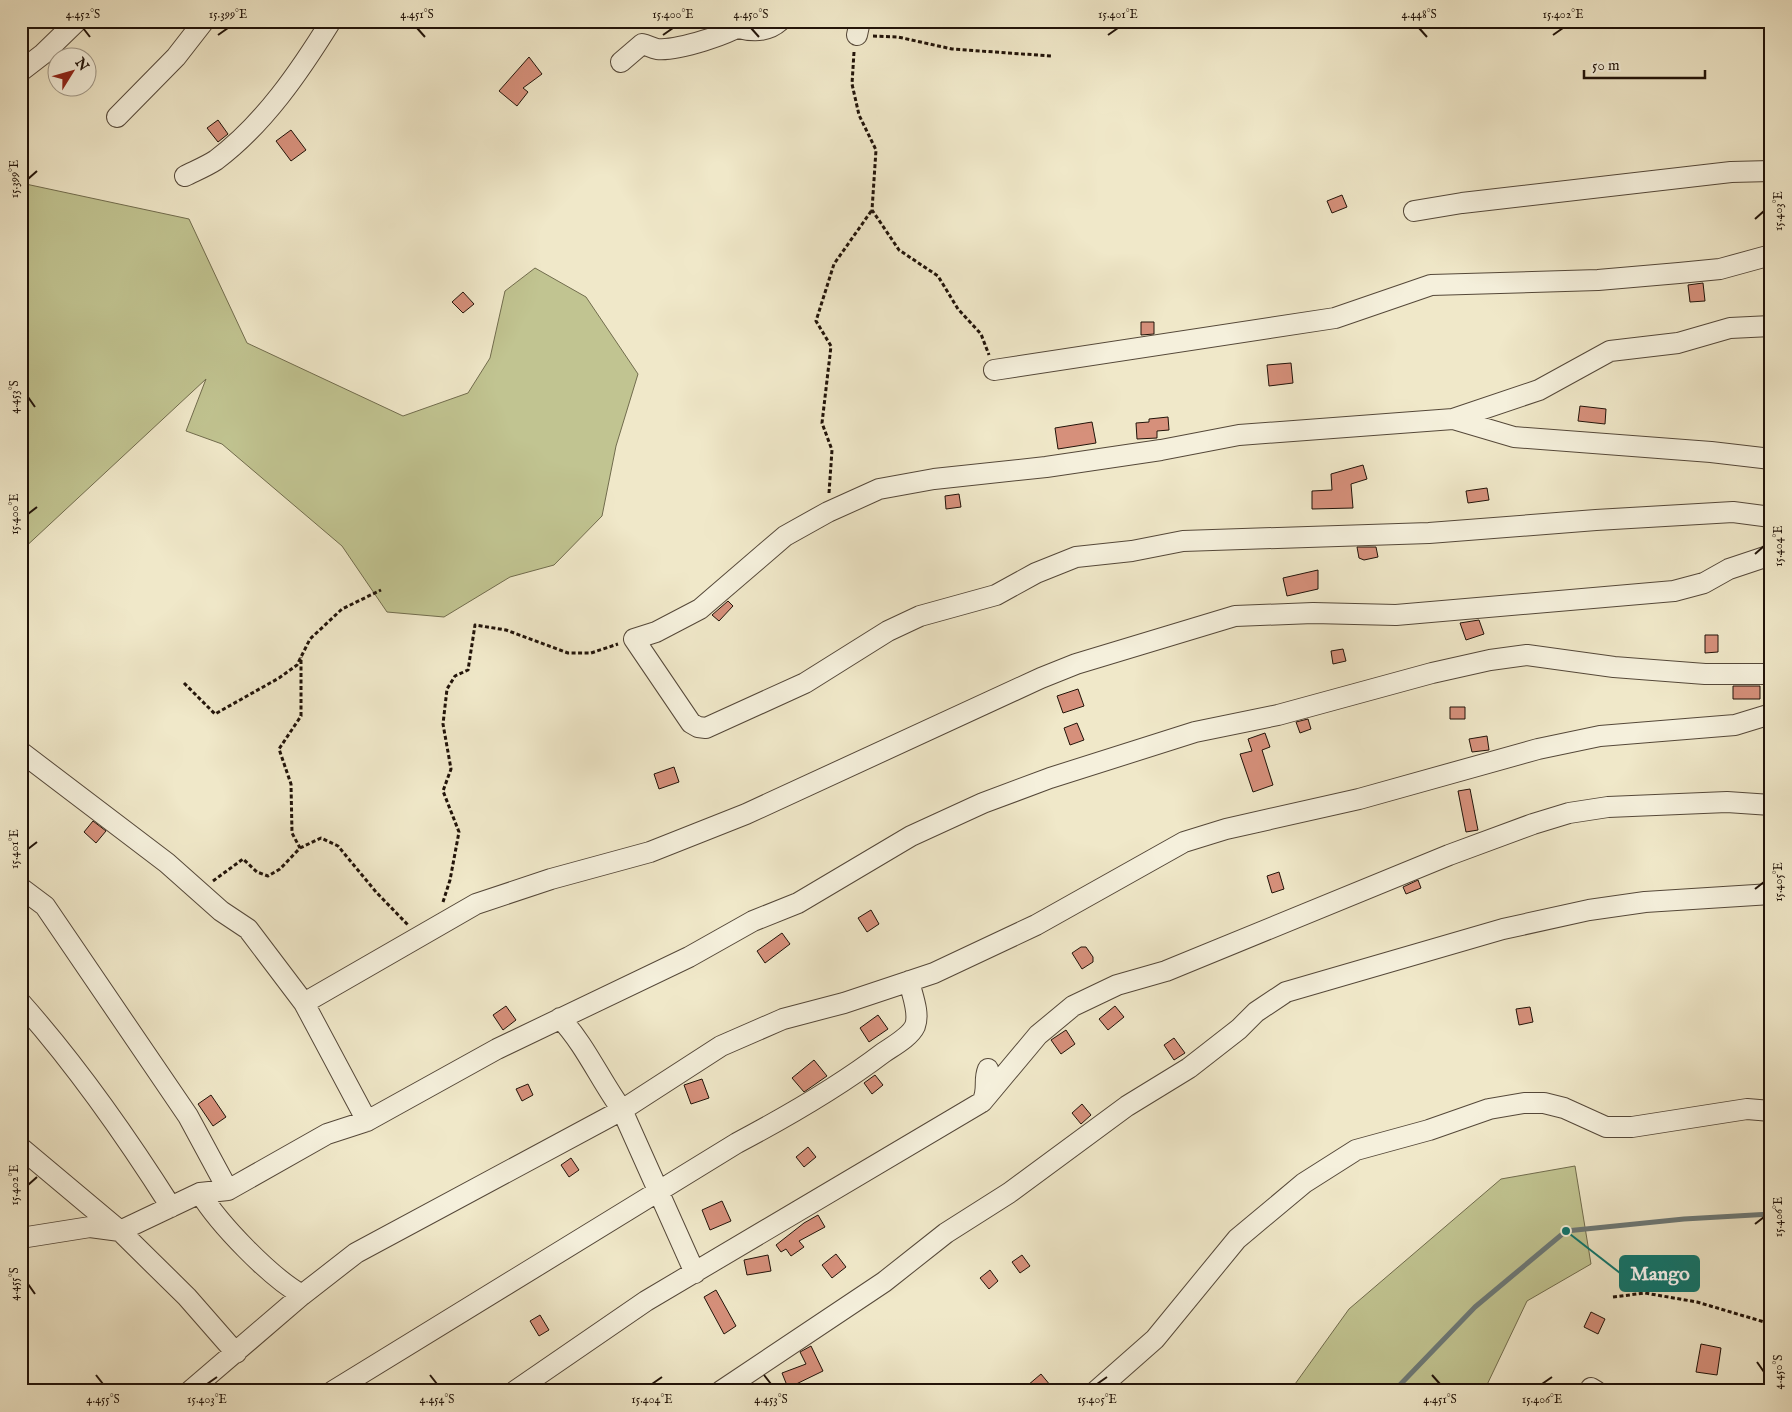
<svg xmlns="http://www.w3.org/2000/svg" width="1792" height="1412" font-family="'IM FELL English',serif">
<rect width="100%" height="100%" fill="#f0e8c9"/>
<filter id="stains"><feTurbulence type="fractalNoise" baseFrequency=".004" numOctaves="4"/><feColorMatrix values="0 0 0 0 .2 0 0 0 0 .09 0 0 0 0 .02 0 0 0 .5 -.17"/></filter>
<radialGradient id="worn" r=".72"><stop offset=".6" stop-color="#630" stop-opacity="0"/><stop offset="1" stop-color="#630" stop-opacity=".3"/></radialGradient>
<path fill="#c1c491" stroke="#716c4d" d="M21 183 189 219 247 343 403 416 468 393 490 358 505 291 535 268 586 297 638 374 616 446 602 516 554 565 510 577 444 617 387 612 342 546 222 444 186 431 206 379 21 551Z
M1575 1166 1591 1264 1527 1301 1484 1391H1290L1349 1309 1501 1179Z"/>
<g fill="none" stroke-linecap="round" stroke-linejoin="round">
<path stroke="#6d7977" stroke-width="5" d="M1394 1391 1475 1307 1566 1231 1684 1219 1771 1214"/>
</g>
<path fill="#d6907b" stroke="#211309" d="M529 57 542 74 523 88 528 92 517 106 499 91Z
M218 120 228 134 218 142 207 128Z
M291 130 306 150 291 161 276 141Z
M1342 195 1347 207 1332 213 1327 201Z
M1703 283 1705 301 1690 302 1688 285Z
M463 292 474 304 463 313 452 302Z
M1141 322H1154V334L1141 335Z
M1291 363 1293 383 1269 386 1267 365Z
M1580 406 1606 409 1605 424 1578 421Z
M1168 417 1169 430 1157 431V438L1137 439 1136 423 1149 422V419Z
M1092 422 1096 443 1058 449 1055 428Z
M1363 465 1367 479 1351 484 1353 508 1312 509V491L1332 490 1331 474Z
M1487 488 1489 500 1468 503 1466 491Z
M959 494 961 507 946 509 945 496Z
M1357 547H1376L1378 557 1364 560 1359 558Z
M1318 570V589L1287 596 1283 578Z
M728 601 733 606 719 621 712 615Z
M1479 620 1484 634 1466 640 1460 623Z
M1705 635H1718V652L1705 653Z
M1343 649 1346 661 1333 664 1331 651Z
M1733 686H1760V699H1733Z
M1078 689 1084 706 1063 713 1057 696Z
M1450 707H1465V719H1450Z
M1308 719 1311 729 1300 733 1296 722Z
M1077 723 1084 740 1070 745 1064 728Z
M1265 733 1270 747 1262 750 1273 785 1253 792 1240 754 1252 751 1248 739Z
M1487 736 1489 750 1472 752 1469 739Z
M674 767 679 782 659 789 654 774Z
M1470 789 1478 830 1466 832 1458 791Z
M93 821 106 831 96 843 84 832Z
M1279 872 1284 889 1272 893 1267 876Z
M1418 880 1421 888 1406 894 1403 887Z
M871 910 879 924 867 932 858 918Z
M782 933 790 944 765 963 757 951Z
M1081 947H1086L1093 957V962L1082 969 1072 953Z
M506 1006 516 1020 503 1030 493 1015Z
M1115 1006 1124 1017 1108 1030 1099 1019Z
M1530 1007 1533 1022 1519 1025 1516 1009Z
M878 1015 888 1029 869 1042 860 1028Z
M1066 1030 1075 1044 1061 1054 1051 1040Z
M1174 1038 1185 1053 1174 1060 1164 1045Z
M814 1060 827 1076 804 1092 792 1078Z
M875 1075 883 1085 872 1094 864 1083Z
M702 1079 709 1098 691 1104 684 1085Z
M528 1084 533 1095 522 1101 516 1089Z
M211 1095 226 1117 213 1126 198 1104Z
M1082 1104 1091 1115 1081 1124 1072 1113Z
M808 1147 816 1157 804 1167 796 1157Z
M571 1158 579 1170 569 1177 561 1165Z
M722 1201 731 1221 710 1230 702 1210Z
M818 1215 825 1227 799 1241 804 1247 791 1256 786 1249 781 1252 776 1245 804 1223Z
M836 1254 846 1267 832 1278 822 1265Z
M768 1255 771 1271 747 1275 744 1260Z
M1022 1255 1030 1266 1020 1273 1012 1262Z
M990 1270 998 1281 989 1289 980 1278Z
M716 1290 736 1326 724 1334 704 1297Z
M1591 1312 1605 1319 1598 1334 1584 1327Z
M540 1315 549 1330 539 1336 530 1321Z
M1701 1344 1721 1348 1717 1375 1696 1372Z
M811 1346 823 1371 788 1388 782 1373 806 1364 800 1352Z
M1041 1374 1055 1391H1021Z"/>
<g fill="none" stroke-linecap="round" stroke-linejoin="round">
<defs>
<path id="minor" d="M739 28C754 32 768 32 780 21
M857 35 860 21
M621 62 642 44C647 45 652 48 657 49 676 51 733 34 747 21
M21 71 43 54 77 21
M117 117 176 57 204 21
M185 176C195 171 207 166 216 160 264 124 300 71 331 21
M1414 211 1462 203 1731 172 1771 171
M994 370 1335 318 1431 285 1598 280 1679 273 1720 269 1771 255
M1453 419 1539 390 1610 351 1678 343 1730 328 1771 326
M1771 459 1711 452 1514 437 1453 419 1239 435 1161 450 1046 467 934 479 879 489 828 512 785 536 700 609 656 632 634 639 691 723 698 727 706 728 805 683 888 631 920 616 996 595 1036 573 1076 557 1132 551 1183 541 1429 533 1596 520 1733 512 1771 517
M21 752 167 863 221 911 248 929 304 1003 367 1121
M21 888 45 906 188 1116 228 1190
M21 1003C77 1066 126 1136 171 1207
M304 1003 476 904 551 879 650 852 746 814 1041 678 1076 664 1235 616 1313 613 1396 615 1674 591 1704 583 1729 569 1771 555
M560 1018C586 1046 600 1080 622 1110L695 1273
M982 1102 1038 1035 1073 1006 1117 985 1166 971 1449 855 1533 824 1569 813 1608 807 1727 802 1771 805
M21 1148 120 1231 187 1297 236 1353
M200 1193C219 1224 270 1277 302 1295
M21 1238 90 1227 120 1231 200 1193 228 1190 327 1134 367 1121 497 1049 689 957 753 921 798 903 911 836 983 803 1050 778 1195 732 1278 715 1432 673 1490 660 1527 655 1614 667 1705 674H1771
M1591 1388 1596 1391
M190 1391 302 1295 356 1253 622 1110 721 1046 783 1019 844 1003 934 973 1036 925 1184 842 1226 829 1359 799 1538 749 1600 736 1735 725 1771 714
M333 1391 737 1143C788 1116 837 1088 883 1053 893 1046 910 1037 915 1026 920 1013 912 995 909 981
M515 1391 646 1301 982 1102C989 1090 983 1081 988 1069
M721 1391 884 1282 946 1233 1009 1193 1127 1106 1189 1068 1239 1029 1256 1012 1286 992 1503 929 1589 910 1645 902 1771 894
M1096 1391 1155 1339 1237 1239 1304 1183 1356 1150 1429 1130 1489 1109 1524 1103H1544L1564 1108 1606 1127H1632L1747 1109 1771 1111"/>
</defs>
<use href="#minor" stroke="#554839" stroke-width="22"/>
<path stroke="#211309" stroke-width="3" stroke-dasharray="4 2.5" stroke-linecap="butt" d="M873 36 898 37 952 49 1051 56
M854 52 852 84 859 115 876 150 872 210 899 250 938 276 958 309 981 334 989 355
M829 493 832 450 822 423 831 346 816 321 834 264 872 210
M184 683 215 714 279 678 297 665 310 639 342 609 381 590
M300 848 321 838 338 846 376 892 408 925
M213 881 243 859 257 872 268 876 280 869 300 848 292 833 291 784 279 749 301 716V657
M443 902 450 880 459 832 443 791 451 769 443 724 447 689 455 676 468 670 475 625 506 630 568 653H591L618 644
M1613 1297 1645 1293 1697 1302 1771 1324
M1769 1391 1771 1390"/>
<use href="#minor" stroke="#f5f0dc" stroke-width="20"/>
</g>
<path fill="none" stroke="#211309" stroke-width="2" d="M83 28 90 37M417 28 425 37M751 28 759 37M1419 28 1427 37M218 35 228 28M663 35 673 28M1108 35 1118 28M1553 35 1563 28M28 179 37 171M1755 219 1764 211M28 397 35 407M28 514 37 507M1755 554 1764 546M28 849 37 842M1755 889 1764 882M28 1185 37 1177M1755 1224 1764 1217M28 1284 35 1294M1757 1362 1764 1372M96 1375 103 1384M430 1375 437 1384M764 1375 771 1384M1432 1375 1440 1384M207 1384 217 1377M652 1384 662 1377M1097 1384 1107 1377M1542 1384 1552 1377"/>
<path fill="none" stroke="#0f766e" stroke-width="2" d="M1566 1231L1620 1273"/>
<circle fill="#0f766e" stroke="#f5f0dc" stroke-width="2" cx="1566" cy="1231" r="5"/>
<rect fill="#0f766e" stroke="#0f766e" stroke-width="2" x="1620" y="1256" width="79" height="35" rx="5"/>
<g font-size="20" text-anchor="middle" font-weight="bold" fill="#fff">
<text x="1660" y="1280">Mango</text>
</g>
<rect width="1792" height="1412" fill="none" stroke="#f0e8c9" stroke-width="55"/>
<g transform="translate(72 72) rotate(53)"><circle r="24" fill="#f5f0dc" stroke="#a09888"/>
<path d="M0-4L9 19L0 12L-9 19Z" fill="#8f2418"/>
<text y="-8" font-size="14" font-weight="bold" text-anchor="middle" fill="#211309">N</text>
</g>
<path d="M1584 70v8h121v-8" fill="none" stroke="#211309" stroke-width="2.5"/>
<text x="1592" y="70" font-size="15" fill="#211309" stroke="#f5f0dc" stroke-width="4" paint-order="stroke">50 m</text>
<rect x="28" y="28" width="1736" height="1356" fill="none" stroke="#211309" stroke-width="2"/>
<g font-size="12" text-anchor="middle" fill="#211309">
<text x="83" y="18">4.452°S</text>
<text x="228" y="18">15.399°E</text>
<text x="417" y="18">4.451°S</text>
<text x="673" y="18">15.400°E</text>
<text x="751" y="18">4.450°S</text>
<text x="1118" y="18">15.401°E</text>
<text x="1419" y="18">4.448°S</text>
<text x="1563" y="18">15.402°E</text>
<text transform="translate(14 179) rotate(-90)" y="4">15.399°E</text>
<text transform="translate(1778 211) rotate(-90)" y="4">15.403°E</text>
<text transform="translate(14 397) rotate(-90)" y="4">4.453°S</text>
<text transform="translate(14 514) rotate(-90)" y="4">15.400°E</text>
<text transform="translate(1778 546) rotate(-90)" y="4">15.404°E</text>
<text transform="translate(14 849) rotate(-90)" y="4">15.401°E</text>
<text transform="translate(1778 882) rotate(-90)" y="4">15.405°E</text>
<text transform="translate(14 1185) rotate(-90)" y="4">15.402°E</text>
<text transform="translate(1778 1217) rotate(-90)" y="4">15.406°E</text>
<text transform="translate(14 1284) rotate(-90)" y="4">4.455°S</text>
<text transform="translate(1778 1372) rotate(-90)" y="4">4.450°S</text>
<text x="103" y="1403">4.455°S</text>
<text x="207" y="1403">15.403°E</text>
<text x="437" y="1403">4.454°S</text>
<text x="652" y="1403">15.404°E</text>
<text x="771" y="1403">4.453°S</text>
<text x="1097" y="1403">15.405°E</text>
<text x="1440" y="1403">4.451°S</text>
<text x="1542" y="1403">15.406°E</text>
</g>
<rect width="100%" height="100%" filter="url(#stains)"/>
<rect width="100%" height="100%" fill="url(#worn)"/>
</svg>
